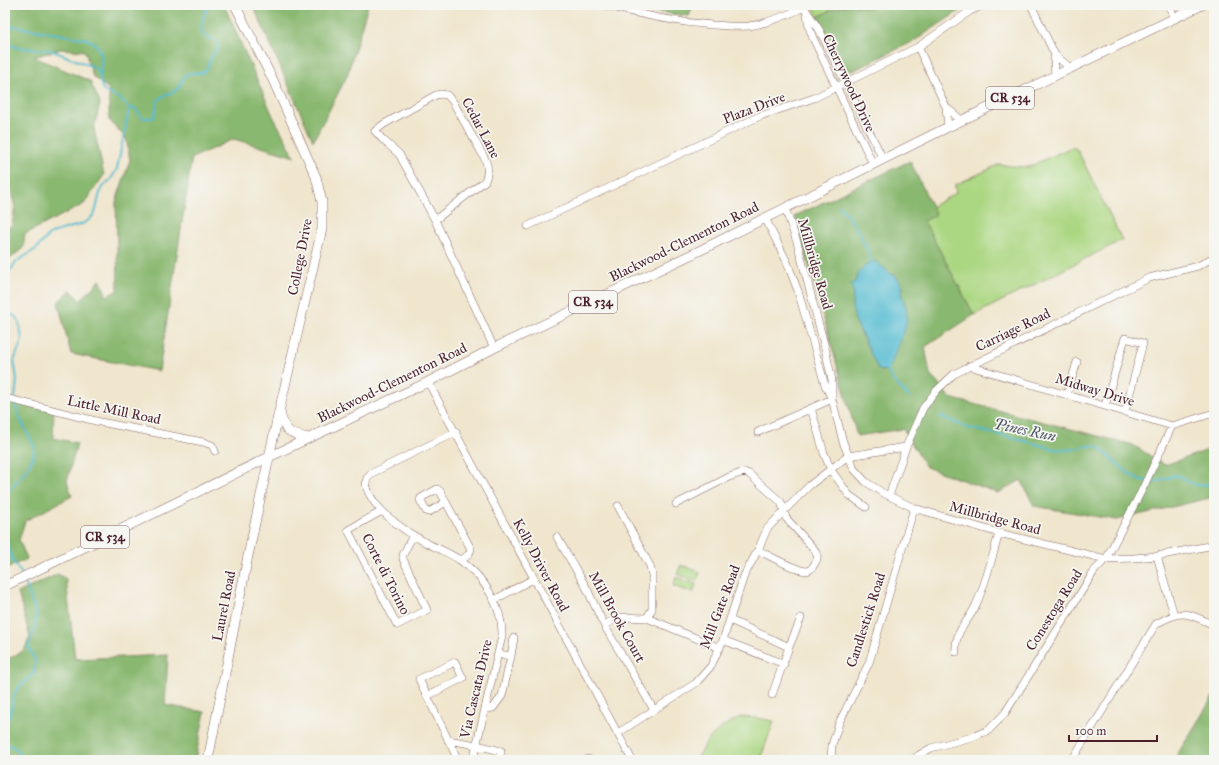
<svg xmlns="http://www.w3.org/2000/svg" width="1219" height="765" font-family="'IM FELL Great Primer',serif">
<rect width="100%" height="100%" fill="#f6f6f2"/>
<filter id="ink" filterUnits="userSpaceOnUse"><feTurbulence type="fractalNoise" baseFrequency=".025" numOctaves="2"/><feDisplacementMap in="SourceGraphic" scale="8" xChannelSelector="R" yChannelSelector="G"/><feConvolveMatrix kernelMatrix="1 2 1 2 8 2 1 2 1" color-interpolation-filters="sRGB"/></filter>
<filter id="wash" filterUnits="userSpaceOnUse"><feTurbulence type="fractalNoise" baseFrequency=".012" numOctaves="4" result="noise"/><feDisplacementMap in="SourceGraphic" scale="16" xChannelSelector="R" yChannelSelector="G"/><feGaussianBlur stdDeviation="0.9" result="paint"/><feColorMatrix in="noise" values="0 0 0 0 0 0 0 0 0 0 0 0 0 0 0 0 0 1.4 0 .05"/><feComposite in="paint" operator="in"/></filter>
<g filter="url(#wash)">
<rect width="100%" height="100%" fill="#f0e6ce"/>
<path fill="#acd782" stroke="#7b7b56" d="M812 5H874L870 8C845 4 841 5 818 17Z
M1072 147 1077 149 1122 240 974 315 924 221 935 215 931 207 956 193 955 185 1000 164 1010 166 1028 167Z
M681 565 700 572 697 581 677 574Z
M676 577 696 584 693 593 673 586Z
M741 717 757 718 774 721 760 760H706L698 757C710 734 718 728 741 717Z"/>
<path fill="#89b870" stroke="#6a6c4e" d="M5 5H224L273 116 295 157 234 139 192 158 159 371 71 354 58 302 71 290 80 301 100 280 107 296 118 290 116 202 130 160 126 138 109 120V89L93 77 85 51 61 49 34 57 90 81 100 103 94 129 104 175 84 204 25 234 23 248 5 263V228L12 226 15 207 7 177 5 176Z
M253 5H368L347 76 313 141Z
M633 5H693L689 16 658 12Z
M850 5 870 8 874 5H968L914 41 852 71 846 69 838 59 818 17 835 8Z
M910 161 936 215 924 221 974 315 925 347 930 374 950 398 1133 445 1165 465 1214 448V497L1117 520 1034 506 1021 480 998 493 926 467 903 429 857 436 795 216Z
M5 397 54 409 53 438 77 443 67 481 72 496 25 521 19 540 27 559 5 569Z
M58 574 66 579 75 659 168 655 165 705 205 712 195 760H5V661L24 650 30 637 18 593Z
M1214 695V760H1174Z"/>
<path fill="#53bbd1" stroke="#4e6d7e" d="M875 261 883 267 890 274C897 274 900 282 903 288L901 294 906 307 907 314 906 326 890 367 887 370 881 371 878 369 855 320 852 307 853 292 851 284 855 282C858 272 864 264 875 261Z"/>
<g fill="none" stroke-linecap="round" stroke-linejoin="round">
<path stroke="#53bbd1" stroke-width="2" d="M5 25 87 39C114 52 93 73 103 89 106 94 114 95 119 98 123 101 127 105 130 109
M5 44 20 48 50 50 94 67 98 72 100 76
M130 109 135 108 143 118H153L155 115 157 102 160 98 178 89 185 75 191 73H201L206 70 211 58 218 48V45C216 39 210 39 205 36 197 31 205 12 208 5
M839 206C854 222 866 243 872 264
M5 278 16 262 36 249 48 236 55 232 82 224 89 220 95 213 101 189 111 179 117 169 128 114 130 109
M5 315 11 314 16 317 18 321 20 326 22 340 14 361 17 379 15 398
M887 369 892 379 909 397
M940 416 968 428 1014 438 1054 449 1069 450 1088 446H1097L1129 474 1140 480 1153 482 1159 481 1176 475C1182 477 1185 481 1191 483 1197 487 1208 485 1214 482
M5 494C14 484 35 464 34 449 34 446 32 441 30 438 24 426 17 416 15 403
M5 535 13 562 22 574
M5 726C8 719 11 713 12 705 12 702 12 699 13 696 18 682 38 679 35 661 34 656 30 652 28 647L35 627 36 613 24 580
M5 743C14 748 22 748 18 760"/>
</g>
</g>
<g filter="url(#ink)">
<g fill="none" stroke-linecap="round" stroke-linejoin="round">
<defs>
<path id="minor" d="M604 5C640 15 675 22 712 25 725 26 737 27 749 26 769 23 786 16 804 7
M803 5C808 15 816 23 821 33L883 159
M1031 5 1055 55 1071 69
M1168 5 1175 18
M807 13 809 27 813 38 873 164
M918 47 946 107 962 121
M1055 76 1054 58 1055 55
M441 94 447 95 453 102 484 157C488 166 489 171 485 181L435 220 399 154 383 140 375 131 384 124 436 95Z
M946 107 948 127
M785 208 797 242 825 348 832 380V399L843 442 854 469 866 482 883 493 914 508 999 533 1106 559 1134 558 1157 556 1214 545
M765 218 787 262 798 291 825 385 832 399
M435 220 494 348
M528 226 760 116 814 98 918 47 970 11 983 5
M969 366 1172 426 1214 413
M428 382 632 760
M1067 395 1077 362
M5 398 100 422 203 442 212 445 215 451
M1105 406 1125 338 1143 343 1125 412
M811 408 824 453 831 470 849 495 866 507
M456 432 372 473 367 478C364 487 370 496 375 503 388 519 405 531 423 541 435 548 449 552 461 561 484 577 503 607 502 636L473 760
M758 432 832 399
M889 496 906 447 923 408 936 391 954 374 1149 278 1198 266 1214 257
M446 502 429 512 426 511 420 500 421 498 437 489 440 491 471 549 469 554 461 561
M676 504 729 477 744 472 749 474 781 502 786 518 814 549C817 554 819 558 815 563 813 567 810 571 806 571 794 570 770 556 758 550
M618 506 650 566 652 575V609L647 618
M382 511 348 530 397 625 427 610 403 559V555L413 535
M557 537 586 587 604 625 654 710
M1157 556 1174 615
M494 600 533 579
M730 620 789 647
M604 625 620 617 647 618 720 648
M723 640 784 664
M956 652C954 631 967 624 975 607 986 584 992 558 999 533
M511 656 514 638
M455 662 463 678 427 696 419 679Z
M772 695 789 647 801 618
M427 696 458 760
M485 709 493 708 502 696 511 656 498 654
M618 733 696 683 711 666 723 640 744 576 758 550 767 529 784 511 810 485 848 456 906 447
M448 740 477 745 501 751 499 760
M588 760V759
M831 760 832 745 839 723 869 663 914 508
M913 760 919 755 931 748 972 737 989 730 1005 713 1095 570 1106 559 1142 490 1172 426
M1072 760 1156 624C1183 608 1187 613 1214 625"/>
<path id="major" d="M280 412C284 432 290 434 308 438
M5 586 269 457 428 382 494 348 703 249 948 127 1202 5
M208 760 248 556 277 420 322 229V202L316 177 273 80 235 5"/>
</defs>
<use href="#minor" stroke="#846564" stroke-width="8"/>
<use href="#major" stroke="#846564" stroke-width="10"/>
<use href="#minor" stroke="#fff" stroke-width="7"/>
<use href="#major" stroke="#fff" stroke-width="9"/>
</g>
</g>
<g text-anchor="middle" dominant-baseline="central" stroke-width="3.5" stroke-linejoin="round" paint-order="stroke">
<g fill="#f6f6f2" stroke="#7e6067" stroke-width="1">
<rect x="986" y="87" width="48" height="22" rx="3"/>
<rect x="569" y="291" width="48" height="22" rx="3"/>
<rect x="81" y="526" width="48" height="22" rx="3"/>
</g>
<g font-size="13" font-weight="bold" fill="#4a1f2b">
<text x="1010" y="98">CR 534</text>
<text x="593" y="302">CR 534</text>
<text x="105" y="537">CR 534</text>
</g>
<g font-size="14" fill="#4a1f2b" stroke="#f6f6f2">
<text transform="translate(849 83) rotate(65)">Cherrywood Drive</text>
<text transform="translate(754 108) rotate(-21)">Plaza Drive</text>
<text transform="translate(481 128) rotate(62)">Cedar Lane</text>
<text transform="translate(684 242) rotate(-26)">Blackwood-Clementon Road</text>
<text transform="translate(300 257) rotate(-79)">College Drive</text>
<text transform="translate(815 264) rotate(74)">Millbridge Road</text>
<text transform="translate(1013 330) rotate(-26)">Carriage Road</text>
<text transform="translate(392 383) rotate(-26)">Blackwood-Clementon Road</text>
<text transform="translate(1095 390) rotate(17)">Midway Drive</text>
<text transform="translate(114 410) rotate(12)">Little Mill Road</text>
<text transform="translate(995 518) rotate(15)">Millbridge Road</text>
<text transform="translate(541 565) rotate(62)">Kelly Driver Road</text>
<text transform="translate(386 574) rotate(63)">Corte di Torino</text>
<text transform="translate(224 606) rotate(-79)">Laurel Road</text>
<text transform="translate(720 607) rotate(-69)">Mill Gate Road</text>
<text transform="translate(1054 610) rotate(-58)">Conestoga Road</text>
<text transform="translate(617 617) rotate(61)">Mill Brook Court</text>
<text transform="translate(866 620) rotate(-72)">Candlestick Road</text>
<text transform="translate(476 689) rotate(-77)">Via Cascata Drive</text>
</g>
<g font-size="15" font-style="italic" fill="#4d5665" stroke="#f6f6f2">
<text transform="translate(1025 430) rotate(12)">Pines Run</text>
</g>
</g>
<rect width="1219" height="765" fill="none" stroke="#f6f6f2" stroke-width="20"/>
<path d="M1069 735v6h88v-6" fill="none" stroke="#4a1f2b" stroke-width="2"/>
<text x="1075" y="735" font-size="12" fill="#4a1f2b" stroke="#f6f6f2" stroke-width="3" paint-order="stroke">100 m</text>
</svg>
